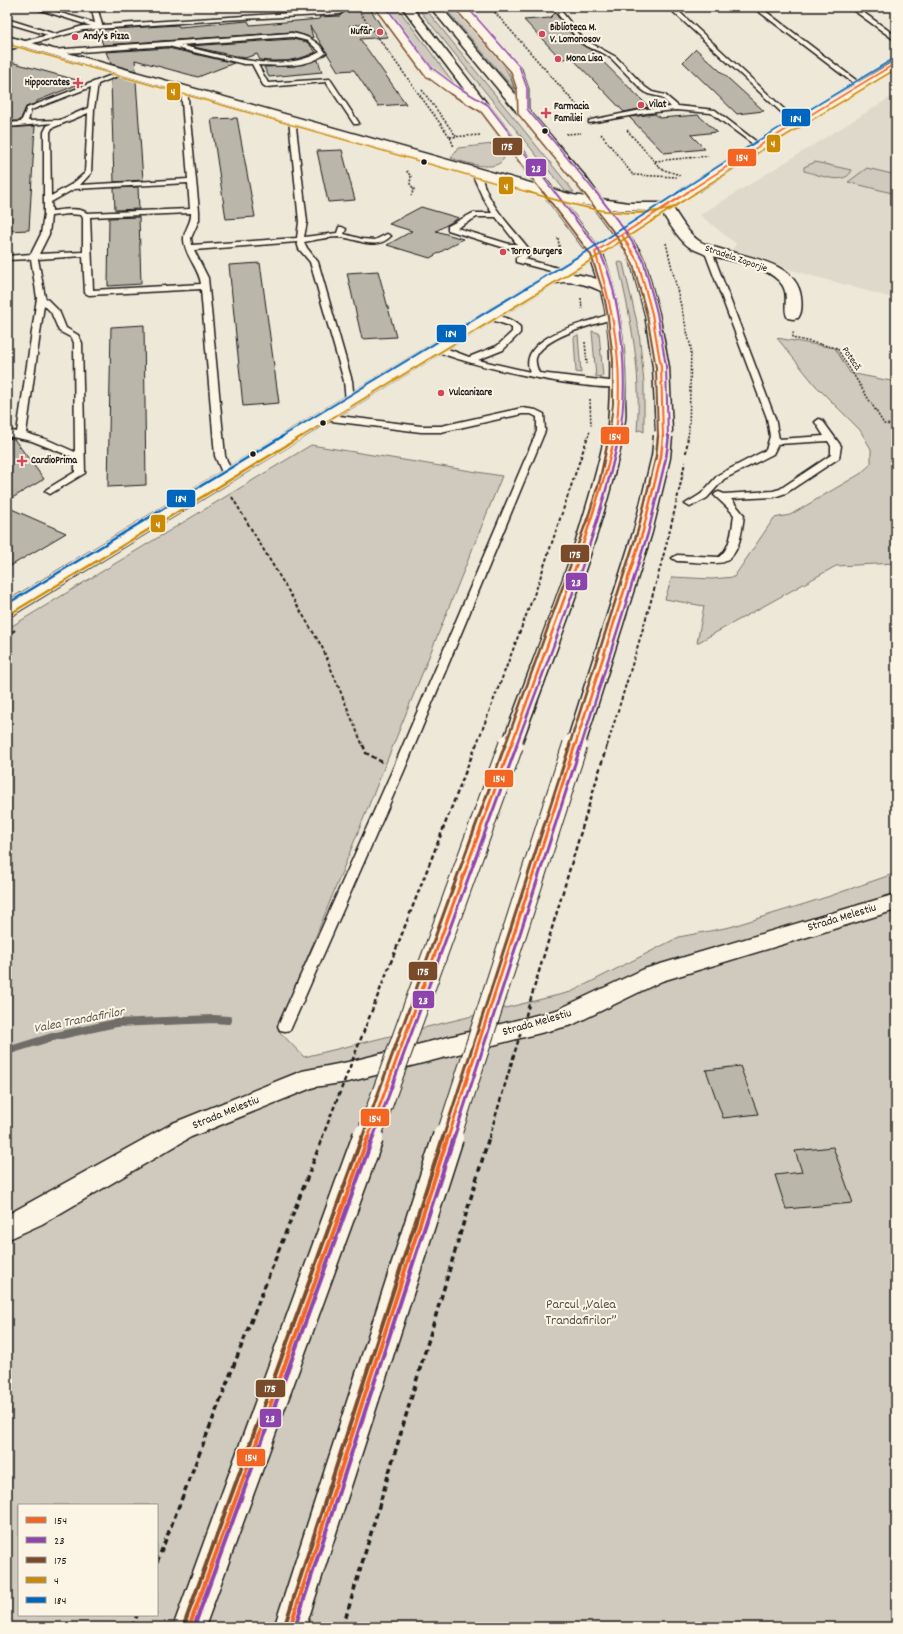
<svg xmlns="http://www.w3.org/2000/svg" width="903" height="1634" font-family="Dekko,sans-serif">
<rect width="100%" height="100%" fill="#eee8d9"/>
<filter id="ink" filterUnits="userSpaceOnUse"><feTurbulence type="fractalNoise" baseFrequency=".025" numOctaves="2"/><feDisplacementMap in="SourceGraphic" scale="8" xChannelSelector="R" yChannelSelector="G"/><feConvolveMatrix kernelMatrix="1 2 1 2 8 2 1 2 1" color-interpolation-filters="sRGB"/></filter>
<g filter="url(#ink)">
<path fill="#ded9cb" d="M896 94V299L730 253 736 244 700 215Z"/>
<path fill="#cfcabd" stroke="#76736c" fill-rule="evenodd" d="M387 7H397L459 90H457L435 70Z
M417 7H424L574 192H566Z
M444 7H454C472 28 509 62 514 89Z
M493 144 504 158C497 174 463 162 451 158L458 148Z
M815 162 851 170V172C843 186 817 174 804 171V167Z
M867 168 896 175V194L848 182Z
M620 262 623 263 639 331 644 383V432L640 430 637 431C642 370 631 321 618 263Z
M592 331 599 333 603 376 596 377Z
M578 335 581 373 576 372 574 337Z
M777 338 835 348 850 373 896 382V563L836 566 697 643 704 606 665 599 672 577 712 579 734 577 774 518 790 515 860 474 871 464V449L860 430 816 386Z
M311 445 502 476 278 1030 304 1057 571 992 679 937 730 927 827 897 896 873V1627H7V629ZM19 1505H157V1615H19Z"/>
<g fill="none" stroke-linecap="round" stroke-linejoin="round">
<path stroke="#6f6c67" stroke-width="8" d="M7 1051 52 1037 116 1023 214 1019 228 1020"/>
</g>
<path fill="#bab6aa" stroke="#1c1c1c" d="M312 7H369L388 37 360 39 406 104 378 106 354 70 338 71 310 26 313 38 292 32 103 45 98 30 178 25 179 27 248 21 250 25 320 19 319 17 340 16 344 12 340 8 314 10Z
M555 13 578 42 591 50 649 107 624 112 572 58 561 59 524 20 550 18Z
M292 39 307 42 316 52 304 57 287 61H269L260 60 257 54 245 58 189 46Z
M168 48 234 63 198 77 135 60 136 71 111 64 106 52Z
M696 49 764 111 737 114 683 62Z
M318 60 322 72 269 77 264 67 294 66Z
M7 61 84 82 37 101V103L26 107 20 121H9L10 106 7 105Z
M121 76 136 81 143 180 114 182 111 80Z
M655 114 660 118 698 115 717 132 691 135 705 149 664 153 629 117Z
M237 118 255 217 226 219 211 119Z
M35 126 29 230 7 231 8 128Z
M342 150 355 200 328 202 317 151Z
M138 187 139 209 115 210 114 188Z
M421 207 459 218 436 231 463 239 430 258 387 245 412 231 389 224Z
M139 217 141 284 108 286 109 218Z
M260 263 279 403 243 406 229 265Z
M378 271 396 337 362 339 347 273Z
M144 325 146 485 108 487 111 327Z
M7 438 14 439 44 479 7 501Z
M7 507 66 533 7 568Z
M740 1066 758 1114 723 1118 706 1070Z
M833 1147 853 1203 786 1209 775 1175 802 1172 795 1151Z"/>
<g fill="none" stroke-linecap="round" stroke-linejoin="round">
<defs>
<path id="service" d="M31 7H40L95 23 92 10 95 7H101L98 10 102 25 340 10 343 12 340 14 223 20 83 30 7 50V46L48 35 7 23V19L55 34 83 26H91Z
M552 7H558L583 39 616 57 645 87 652 92 665 95 678 106 715 110 762 146 757 147 711 113 676 110 646 113 589 123V121L591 120 646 109 671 107 661 97 648 94 641 89 612 59 605 54 586 46 579 41Z
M668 7H674L798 122V124H794Z
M753 7H760L861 84V86H857Z
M849 7H856L896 36V41Z
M292 33C307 36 317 40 326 53 309 68 279 66 258 65L268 83 330 79 359 123 358 124H354L326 82 266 87 263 85 252 64H244L168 46 51 54 48 52 51 50ZM292 37 308 41 320 52C280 75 221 55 180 45Z
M122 71 127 72 98 84 94 109 91 173 80 185 188 179 181 89 184 87 187 89 199 211V220L191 238 192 245 297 238 299 222 289 119 292 117 295 119 307 222 304 237 337 233 339 227H342L346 229 344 234 362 239 375 240 387 234 391 236C375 252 358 238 339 237 328 237 315 240 304 242L307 248 318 262 352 381 354 401 350 404 346 401 344 381 310 262 299 249 297 242 194 250 208 278 225 456 233 475 228 478 223 475 215 456 201 289 89 295 85 293 83 256 38 259 45 297 59 311 66 328 78 335 82 343 85 473 50 494 45 491 47 489 75 472V458L32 441 7 436V430L17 432 37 298 31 259 7 260V256L31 254 41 234 44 214V132L47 126 52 123 7 127V123L21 122 27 108ZM91 87 88 108 60 120 28 121 31 110ZM88 113 85 173 72 184 51 196 50 132 52 128ZM188 183 190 209 87 213C79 207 62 210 52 211L51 202 74 189ZM191 213C192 223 183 231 184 240 185 256 199 268 201 284L93 290 90 217ZM69 214 81 215 83 218V252L39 254 49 234 51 216ZM44 305 51 312 59 331 72 338 74 343 75 452 48 440 26 433Z
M484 171 487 173 482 179C490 208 514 229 532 253L525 259 565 270V274H562L516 262V258L524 253 520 248H505L448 230V226L473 213H492L482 196 474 178ZM477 217H496L517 244H509L457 228Z
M694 244H700L713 254 775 418 779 439 824 436 815 422 819 419 822 420 841 446 839 458 786 493 774 497 731 499 744 515C742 530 740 555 724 562 717 565 686 561 677 561L672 558 677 555 719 557C731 548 732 529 734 515 728 507 721 502 714 495L716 493 719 492 724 494 773 491 780 489 831 455V446L828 441 778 444 773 454 724 479 707 498 690 507 685 504 701 494 718 475 766 450 770 436 767 418 706 255 694 248Z
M486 314C496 313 514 320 520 327V333L503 350 478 360 530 372C518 342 569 327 589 321 597 319 608 313 616 314V318C596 324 543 336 536 358 535 363 537 368 539 373L618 382 622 385C611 396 447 363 433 348L437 345 469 357 497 346 512 332V328L507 325 486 318Z
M522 408 536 410 544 414 545 431 404 771 292 1026 290 1030 285 1031 280 1030 278 1026 392 771 537 431V417L531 414H522L441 432H421L323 420 319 417 323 414 421 426H441Z"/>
<path id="minor" d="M375 7H385L431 69 457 88 488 105 490 108 488 111H480L449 92 423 73Z
M455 7H466L521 69 528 89V111L526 114H518L516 111V89L510 70Z
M665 203 670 204C678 215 689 236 701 242 730 257 796 256 801 297 802 304 802 313 798 318L793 319 788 318C781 309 792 294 779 281 757 259 716 262 691 248 679 241 666 218 658 207L660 204Z
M896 894V910L662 981 572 1025 348 1082 314 1087 191 1137 42 1224 7 1240V1215L173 1123 302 1071 348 1062 557 1010 644 969Z"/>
<path id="tertiary" d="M7 36 573 195 629 203H665L670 204 672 207 670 210 665 211 618 210 566 202 7 42Z"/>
<path id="secondary" d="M896 60V68L763 149 600 255 14 614 7 616V602L590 249 755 143Z"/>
<path id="trunk" d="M402 7H412L602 252C620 300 626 348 625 399 625 408 627 422 622 429L616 431 610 429 608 426C611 381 613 335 601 291 589 285 577 282 564 282 557 283 551 284 545 282L543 279 545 276C562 272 581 274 597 279L588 253Z
M430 7H441L584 175 639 250 645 262 659 314 669 367 672 431 670 434 664 436 658 434 656 431 653 367 645 314 631 262 625 250 574 181Z"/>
</defs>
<use href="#service" stroke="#1c1c1c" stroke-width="3"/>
<use href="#minor" stroke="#1c1c1c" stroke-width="3"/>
<use href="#tertiary" stroke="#1c1c1c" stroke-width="3"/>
<use href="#secondary" stroke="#1c1c1c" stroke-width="3"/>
<use href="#trunk" stroke="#1c1c1c" stroke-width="3"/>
<path stroke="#1c1c1c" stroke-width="1.5" stroke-dasharray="2 1.5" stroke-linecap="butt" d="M356 7 450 137 454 147
M490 7 582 111
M349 26 368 24
M422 90 456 136
M627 130 661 169 680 175
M566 134 581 133
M601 134 633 175 677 177
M450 137 481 135
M655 161 708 156
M408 171 407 172 411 176 410 184 414 189 411 196
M558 238 560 252
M666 243 691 348 689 430
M581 298 582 309
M793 332V338L837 348 884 424 896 425
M585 342 587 364
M590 399 591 427"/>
<path stroke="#1c1c1c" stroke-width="2" stroke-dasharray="3.5 2.5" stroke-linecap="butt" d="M232 497 322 647 363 746
M7 635 17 629"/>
<path stroke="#1c1c1c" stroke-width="2.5" stroke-dasharray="4.5 3" stroke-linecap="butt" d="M363 745 366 753 382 762"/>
<path stroke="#1c1c1c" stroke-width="3.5" stroke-dasharray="5.5 4" stroke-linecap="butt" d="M132 1627 137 1615"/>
<use href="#service" fill="#fcf5e5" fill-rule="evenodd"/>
<use href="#minor" fill="#fcf5e5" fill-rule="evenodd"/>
<use href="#tertiary" fill="#fcf5e5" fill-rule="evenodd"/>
<use href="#secondary" fill="#fcf5e5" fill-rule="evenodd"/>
<use href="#trunk" fill="#fcf5e5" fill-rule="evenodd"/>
<defs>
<path id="trunk-bridge-far3" d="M614 437 616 426
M663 437 664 431"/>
<path id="trunk-bridge-far2" d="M511 746C548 644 591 542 614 436
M575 746 643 531 661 457 663 436"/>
<path id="trunk-bridge-far1" d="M368 1138 511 745
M448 1138 575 745"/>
<path id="trunk-bridge" d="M189 1627 368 1137
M290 1627 448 1137"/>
</defs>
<use href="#trunk-bridge-far3" stroke="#1c1c1c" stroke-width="16" stroke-linecap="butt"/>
<use href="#trunk-bridge-far2" stroke="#1c1c1c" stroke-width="21" stroke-linecap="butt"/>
<use href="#trunk-bridge-far1" stroke="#1c1c1c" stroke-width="26" stroke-linecap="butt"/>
<use href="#trunk-bridge" stroke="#1c1c1c" stroke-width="33" stroke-linecap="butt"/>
<path stroke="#1c1c1c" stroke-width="1.5" stroke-dasharray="2 1.5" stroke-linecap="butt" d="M588 437 590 431
M688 437 689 430"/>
<path stroke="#1c1c1c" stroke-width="2" stroke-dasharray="3.5 2.5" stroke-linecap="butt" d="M686 453 688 436
M476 746 537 587 588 436
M607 746C636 652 666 559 685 462"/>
<path stroke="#1c1c1c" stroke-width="2.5" stroke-dasharray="4.5 3" stroke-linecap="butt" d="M322 1138 476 745
M489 1138 607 745"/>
<path stroke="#1c1c1c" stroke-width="3.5" stroke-dasharray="5.5 4" stroke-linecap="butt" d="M157 1562 323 1137
M343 1627 489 1137"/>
<use href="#trunk-bridge-far3" stroke="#fcf5e5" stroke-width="14"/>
<use href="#trunk-bridge-far2" stroke="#fcf5e5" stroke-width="18"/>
<use href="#trunk-bridge-far1" stroke="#fcf5e5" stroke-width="24"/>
<use href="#trunk-bridge" stroke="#fcf5e5" stroke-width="30"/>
<defs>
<path id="bus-1-far4" d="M686 193 759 146 896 63"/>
<path id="bus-1-far3" d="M622 235 638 262 652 314 661 367 663 437
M615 437C625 374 615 312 595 252L688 192"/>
<path id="bus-1-far2" d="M511 746 576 566 606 472 615 436
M575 746 643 531 661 457 663 436"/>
<path id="bus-1-far1" d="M368 1138 511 745
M448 1138 575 745"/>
<path id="bus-1" d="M189 1627 368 1137
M290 1627 448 1137"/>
<path id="bus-2-far4" d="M386 7 431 67 456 86 488 105 555 193
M467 7 519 66 527 88V109L596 193"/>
<path id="bus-2-far3" d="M555 192C565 205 574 218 584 231 589 237 596 244 599 251 623 297 629 386 619 437
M596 192 626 232 643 260 657 313 666 366 668 437"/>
<path id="bus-2-far2" d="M516 746C553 644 597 542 619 436
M581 746 648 533 666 458 669 436"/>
<path id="bus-2-far1" d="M373 1138 517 745
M454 1138 581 745"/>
<path id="bus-2" d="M194 1627 373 1137
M295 1627 454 1137"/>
<path id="bus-3-far4" d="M376 10 424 75 450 94 481 112 543 193
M456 10 511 72 517 90 518 114 583 193"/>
<path id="bus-3-far3" d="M543 192 591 255 604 295 608 317 613 360V404L609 437
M583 192 618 238 633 264 647 315 656 368 658 437"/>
<path id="bus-3-far2" d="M505 746 589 514 600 479 609 436
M569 746 638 530 656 456 658 436"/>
<path id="bus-3-far1" d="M362 1138 505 745
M443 1138 570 745"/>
<path id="bus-3" d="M184 1625 362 1137
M285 1625 443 1137"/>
<path id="bus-4-far2" d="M7 44 531 193
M695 193 762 150 896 69"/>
<path id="bus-4-far1" d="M528 192C576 206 626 222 675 207
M301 437 598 256 697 192"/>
<path id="bus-4" d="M10 614 302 436"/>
<path id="bus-5-far2" d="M677 193 756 142 893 59"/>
<path id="bus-5-far1" d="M281 437 592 248 679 192"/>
<path id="bus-5" d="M7 604 283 436"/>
</defs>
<use href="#bus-1-far4" stroke="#fcf5e5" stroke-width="3"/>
<use href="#bus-1-far3" stroke="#fcf5e5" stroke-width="4"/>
<use href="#bus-1-far2" stroke="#fcf5e5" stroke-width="5"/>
<use href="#bus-1-far1" stroke="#fcf5e5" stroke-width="6"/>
<use href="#bus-1" stroke="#fcf5e5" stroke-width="7"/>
<use href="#bus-2-far4" stroke="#fcf5e5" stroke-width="3"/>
<use href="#bus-2-far3" stroke="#fcf5e5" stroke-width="4"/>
<use href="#bus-2-far2" stroke="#fcf5e5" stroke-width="5"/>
<use href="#bus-2-far1" stroke="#fcf5e5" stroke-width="6"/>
<use href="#bus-2" stroke="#fcf5e5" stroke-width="7"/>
<use href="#bus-3-far4" stroke="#fcf5e5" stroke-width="3"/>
<use href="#bus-3-far3" stroke="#fcf5e5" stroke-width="4"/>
<use href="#bus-3-far2" stroke="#fcf5e5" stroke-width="5"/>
<use href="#bus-3-far1" stroke="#fcf5e5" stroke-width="6"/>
<use href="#bus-3" stroke="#fcf5e5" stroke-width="7"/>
<use href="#bus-4-far2" stroke="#fcf5e5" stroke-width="3"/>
<use href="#bus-4-far1" stroke="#fcf5e5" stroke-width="4"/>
<use href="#bus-4" stroke="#fcf5e5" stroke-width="5"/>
<use href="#bus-5-far2" stroke="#fcf5e5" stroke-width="3"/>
<use href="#bus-5-far1" stroke="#fcf5e5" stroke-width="4"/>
<use href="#bus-5" stroke="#fcf5e5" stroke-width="5"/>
<use href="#bus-1-far4" stroke="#f26522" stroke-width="1.5"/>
<use href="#bus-1-far3" stroke="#f26522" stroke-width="2"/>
<use href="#bus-1-far2" stroke="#f26522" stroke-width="2.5"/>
<use href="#bus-1-far1" stroke="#f26522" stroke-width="3"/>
<use href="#bus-1" stroke="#f26522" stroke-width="4"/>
<use href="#bus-2-far4" stroke="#8e44ad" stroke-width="1.5"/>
<use href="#bus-2-far3" stroke="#8e44ad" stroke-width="2"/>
<use href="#bus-2-far2" stroke="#8e44ad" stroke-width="2.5"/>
<use href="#bus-2-far1" stroke="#8e44ad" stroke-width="3"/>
<use href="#bus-2" stroke="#8e44ad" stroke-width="4"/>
<use href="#bus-3-far4" stroke="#7a4b2a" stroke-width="1.5"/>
<use href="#bus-3-far3" stroke="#7a4b2a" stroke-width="2"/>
<use href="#bus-3-far2" stroke="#7a4b2a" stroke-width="2.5"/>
<use href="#bus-3-far1" stroke="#7a4b2a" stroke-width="3"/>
<use href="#bus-3" stroke="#7a4b2a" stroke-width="4"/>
<use href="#bus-4-far2" stroke="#cb8a06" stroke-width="1.5"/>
<use href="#bus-4-far1" stroke="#cb8a06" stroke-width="2"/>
<use href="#bus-4" stroke="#cb8a06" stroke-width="2.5"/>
<use href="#bus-5-far2" stroke="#0065bd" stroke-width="1.5"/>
<use href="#bus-5-far1" stroke="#0065bd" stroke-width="2"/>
<use href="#bus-5" stroke="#0065bd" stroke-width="2.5"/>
</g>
</g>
<g fill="#d1495b" stroke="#fcf5e5" stroke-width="1.5">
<circle cx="380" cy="32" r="4"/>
<circle cx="542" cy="34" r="4"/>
<circle cx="75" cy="37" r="4"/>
<circle cx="558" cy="59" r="4"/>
<path d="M76 77h4v4h4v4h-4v4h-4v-4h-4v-4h4z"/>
<circle cx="641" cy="105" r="4"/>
<path d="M544 107h4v4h4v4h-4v4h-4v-4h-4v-4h4z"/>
<circle cx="503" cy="252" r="4"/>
<circle cx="441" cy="393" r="4"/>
<path d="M20 455h4v4h4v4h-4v4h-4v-4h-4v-4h4z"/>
</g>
<g fill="#1c1c1c" stroke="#fcf5e5" stroke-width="1.5">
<circle cx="545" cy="131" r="3.5"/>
<circle cx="424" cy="162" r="3.5"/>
<circle cx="323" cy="423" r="3.5"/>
<circle cx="253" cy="454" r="3.5"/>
</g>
<g text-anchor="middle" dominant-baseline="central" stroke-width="4" stroke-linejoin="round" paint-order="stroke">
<g font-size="10" font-weight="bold" fill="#1c1c1c" stroke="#fcf5e5" text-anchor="start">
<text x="550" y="28">Biblioteca M.<tspan x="550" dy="12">V. Lomonosov</tspan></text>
<text x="372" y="32" text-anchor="end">Nufăr</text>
<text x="83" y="37">Andy's Pizza</text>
<text x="566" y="59">Mona Lisa</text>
<text x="70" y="83" text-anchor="end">Hippocrates</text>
<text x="649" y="105">Vilat</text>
<text x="554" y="107">Farmacia<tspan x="554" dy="12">Familiei</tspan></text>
<text x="511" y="252">Torro Burgers</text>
<text x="449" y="393">Vulcanizare</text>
<text x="31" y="461">CardioPrima</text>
</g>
<g font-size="10" fill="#1c1c1c" stroke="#fcf5e5">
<text transform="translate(736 259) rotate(19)">Stradela Zoporjie</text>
<text transform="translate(851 359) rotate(56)">Potecă</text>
</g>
<g font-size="12" fill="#1c1c1c" stroke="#fcf5e5">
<text transform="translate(842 918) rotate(-17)">Strada Melestiu</text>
<text transform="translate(537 1023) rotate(-16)">Strada Melestiu</text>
<text transform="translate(226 1113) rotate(-22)">Strada Melestiu</text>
</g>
<g font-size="13" font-style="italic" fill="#5b5854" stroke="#fcf5e5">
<text transform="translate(79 1021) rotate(-11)">Valea Trandafirilor</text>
</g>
<g font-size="14" fill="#52504c" stroke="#fcf5e5">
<text x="581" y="1305">Parcul „Valea<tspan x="581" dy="16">Trandafirilor”</tspan></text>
</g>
</g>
<g stroke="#fcf5e5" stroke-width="1.5">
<rect x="166" y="82" width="15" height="19" rx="4" fill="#cb8a06"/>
<rect x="781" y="108" width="30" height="19" rx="4" fill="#0065bd"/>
<rect x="766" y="134" width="15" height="19" rx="4" fill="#cb8a06"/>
<rect x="492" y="137" width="31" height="19" rx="4" fill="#7a4b2a"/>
<rect x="727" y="148" width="30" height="19" rx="4" fill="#f26522"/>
<rect x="525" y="158" width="22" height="19" rx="4" fill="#8e44ad"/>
<rect x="498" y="176" width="16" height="19" rx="4" fill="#cb8a06"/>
<rect x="436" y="324" width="31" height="19" rx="4" fill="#0065bd"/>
<rect x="600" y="426" width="30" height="19" rx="4" fill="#f26522"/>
<rect x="166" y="489" width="30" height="19" rx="4" fill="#0065bd"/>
<rect x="150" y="514" width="16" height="19" rx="4" fill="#cb8a06"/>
<rect x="560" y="544" width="30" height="19" rx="4" fill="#7a4b2a"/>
<rect x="565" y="572" width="23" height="19" rx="4" fill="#8e44ad"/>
<rect x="484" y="769" width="30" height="19" rx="4" fill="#f26522"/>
<rect x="408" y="961" width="30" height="20" rx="4" fill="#7a4b2a"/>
<rect x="412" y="990" width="23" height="19" rx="4" fill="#8e44ad"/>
<rect x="360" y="1108" width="30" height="19" rx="4" fill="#f26522"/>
<rect x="255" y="1379" width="31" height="19" rx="4" fill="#7a4b2a"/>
<rect x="259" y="1408" width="23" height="20" rx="4" fill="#8e44ad"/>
<rect x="236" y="1448" width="30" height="19" rx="4" fill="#f26522"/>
</g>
<g font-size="11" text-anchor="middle" font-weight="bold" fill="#fff">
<text x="173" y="95">4</text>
<text x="796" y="122">184</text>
<text x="773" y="147">4</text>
<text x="507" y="150">175</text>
<text x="742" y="161">154</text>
<text x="536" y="172">23</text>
<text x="506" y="190">4</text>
<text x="451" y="337">184</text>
<text x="615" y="440">154</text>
<text x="181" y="502">184</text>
<text x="158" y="528">4</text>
<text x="575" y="558">175</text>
<text x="576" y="586">23</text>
<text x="499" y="782">154</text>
<text x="423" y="975">175</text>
<text x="423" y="1004">23</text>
<text x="375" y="1122">154</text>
<text x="270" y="1392">175</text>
<text x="270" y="1422">23</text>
<text x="251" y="1461">154</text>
</g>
<rect width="903" height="1634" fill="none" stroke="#fcf5e5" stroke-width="24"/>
<rect x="12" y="12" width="879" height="1610" fill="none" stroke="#1c1c1c" stroke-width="1.5" filter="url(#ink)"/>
<rect x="18" y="1504" width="140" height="112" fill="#fcf5e5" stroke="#a29e95"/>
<rect x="26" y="1517" width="20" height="6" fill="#f26522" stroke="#a29e95"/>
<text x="54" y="1524" font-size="12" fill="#1c1c1c">154</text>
<rect x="26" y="1537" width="20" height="6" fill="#8e44ad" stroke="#a29e95"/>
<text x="54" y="1544" font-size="12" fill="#1c1c1c">23</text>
<rect x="26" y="1557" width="20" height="6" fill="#7a4b2a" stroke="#a29e95"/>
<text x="54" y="1564" font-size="12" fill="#1c1c1c">175</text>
<rect x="26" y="1577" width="20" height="6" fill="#cb8a06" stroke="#a29e95"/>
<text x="54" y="1584" font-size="12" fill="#1c1c1c">4</text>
<rect x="26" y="1597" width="20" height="6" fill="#0065bd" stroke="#a29e95"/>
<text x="54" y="1604" font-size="12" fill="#1c1c1c">184</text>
</svg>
